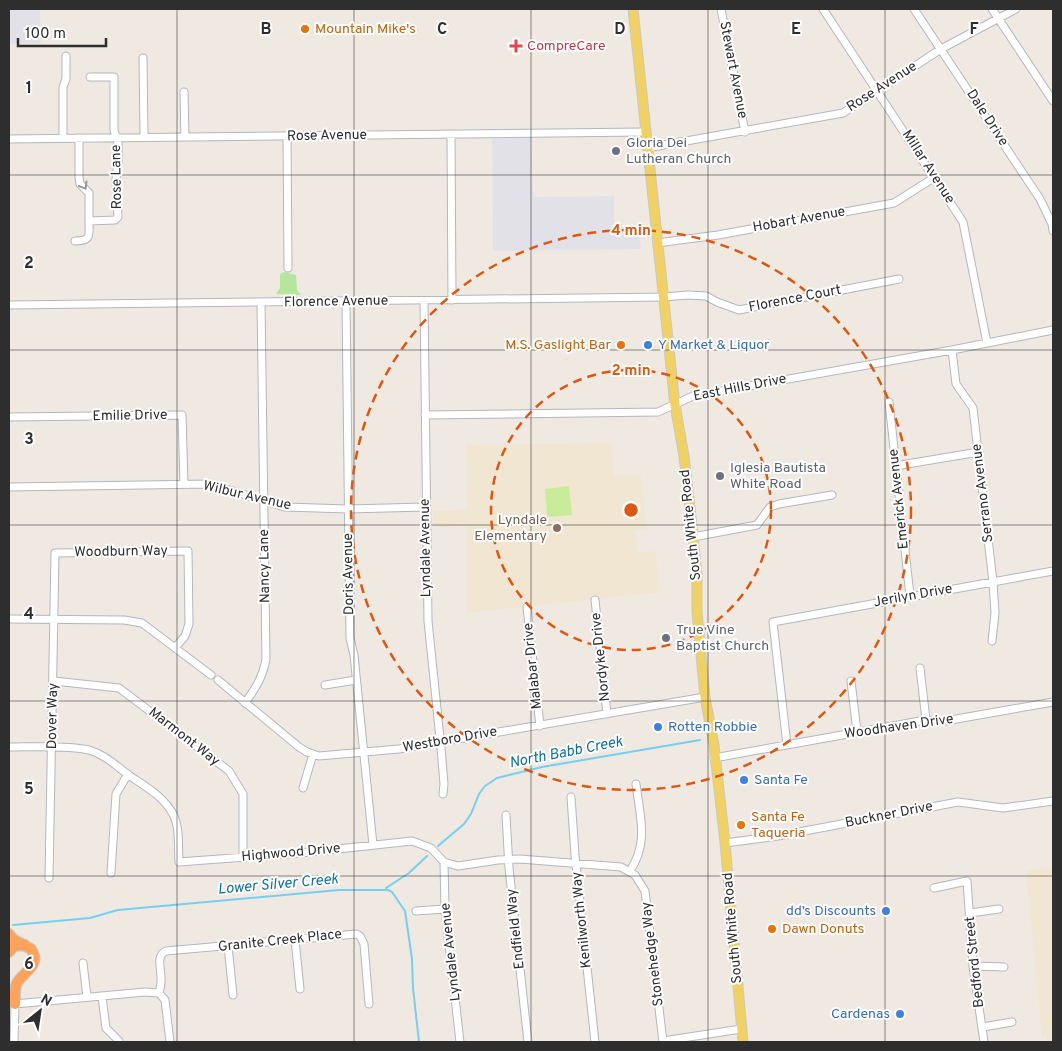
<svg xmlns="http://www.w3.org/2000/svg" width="1062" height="1051" font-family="Overpass,sans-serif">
<rect width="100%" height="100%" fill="#efe9e1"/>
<path fill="#e3e1e8" d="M9 9H40L41 43 9 44Z
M531 138 533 197 614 196V232H639L641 249 493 251 492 139Z"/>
<path fill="#f0e6d1" d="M611 443 614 475 641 474 647 530H635L637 553 655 551 660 592 467 613V526L433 527V511L467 510 466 445Z
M1053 866V1042H1047L1046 1036 1042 1037 1026 871Z"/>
<path fill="#b6e59e" d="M284 272 296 275 297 290 301 295 276 294 280 288V274Z"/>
<path fill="#c9ec9a" d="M569 486 572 515 547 517 545 489Z"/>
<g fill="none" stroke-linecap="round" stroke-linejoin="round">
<path stroke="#75cff0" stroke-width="2" d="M438 846 464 824 471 814 479 794 485 786 497 778 542 767 700 740
M386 888 409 873 427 856
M13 925 90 918 118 910 339 890H388L392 892 405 911 412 959 413 988 419 1042"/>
<defs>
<path id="minor" d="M721 9 745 132
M823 9 963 222 987 343
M914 9 1040 199 1052 224 1053 231
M992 9 1053 101
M143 58 144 137
M184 92 185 137
M451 134 452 300
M287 136 288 268
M63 138V87L66 79V56
M79 138V177L80 184 89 193V221L115 220 118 217 116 180 118 161V143L114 130V77H90
M9 139 645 132
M647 148 843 113 941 49 1016 9
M75 241C92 241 89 235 89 221
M657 243 718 235 894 203 935 177
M424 301 428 621 441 748 444 784 443 794
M346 302 350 638 354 655 373 845
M9 305 663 297 688 295 706 296 717 302 739 310 899 279
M952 350 956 384 973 408 993 582 995 613 992 641
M889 402 910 596
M425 415 658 412 693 396 952 350 1053 330
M9 417 182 415 184 484
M895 466 979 452
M9 487 210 484 285 507 348 509 425 507
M693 537 757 525 770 507 779 504 832 495
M595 600 607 714
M527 607 540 726
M9 619 124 620 142 623 211 675
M920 668 926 720
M218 680 299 747 307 752 319 756 399 749 705 697
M54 681 119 688 229 771 243 794V858
M851 681 857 732
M325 685 356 680
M245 703C255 689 263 677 266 659L261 303
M787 745 773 622 1053 571
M9 747C31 747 67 745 89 750 106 755 116 766 130 776 146 787 163 796 173 814 180 827 178 847 179 862L301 853 412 841 431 848 444 862 458 866 498 860 520 859 621 867 635 875 645 891 663 1042
M714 758 926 720 945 721 1053 702
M303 788 313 754
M571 797 575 855 595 1042
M506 815 509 868 528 1042
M725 843 778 836 958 802 1003 808 1053 801
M444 862 445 909 460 1042
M630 871C649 842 640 817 636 784
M111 873 116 794 128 774
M49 878 55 553 188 551 189 624 185 636 175 648
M934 888 967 881 973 966 984 1042
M416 911 445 909
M970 913 999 909
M295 940 300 989
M228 946 233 995
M83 963 87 997
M973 966 1004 967
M102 997 106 1028 119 1041
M983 1027 1012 1022
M663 1041 741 1029
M14 1042 15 1004 145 992 159 993
M170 1042 165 1000 159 993C160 989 161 985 161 981 162 970 155 956 166 951L356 934 360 936 364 944 369 1004"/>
<path id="major" d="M633 9 675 405 684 456 690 508 697 573V612L705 697 714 745 725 843 743 1042"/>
<path id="highway" d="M9 934 13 939 31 949C42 965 24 971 17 983 14 989 15 998 15 1004
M9 952 14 946 25 945"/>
</defs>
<use href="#minor" stroke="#b4b7c1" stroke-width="9"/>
<use href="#major" stroke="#c9c9c9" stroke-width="11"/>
<use href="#highway" stroke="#c9c9c9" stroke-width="12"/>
<use href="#minor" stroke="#fff" stroke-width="7"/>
<use href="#major" stroke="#f2d163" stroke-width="9"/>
<use href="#highway" stroke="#ffa35c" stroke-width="10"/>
</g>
<defs><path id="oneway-chevron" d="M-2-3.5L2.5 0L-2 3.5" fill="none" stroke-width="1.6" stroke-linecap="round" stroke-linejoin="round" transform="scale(1.25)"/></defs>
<use stroke="#969696" href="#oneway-chevron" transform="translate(84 186) rotate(59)"/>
<path fill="none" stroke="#2e2e2e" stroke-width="1" stroke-opacity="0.55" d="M177 9V1042M354 9V1042M531 9V1042M708 9V1042M885 9V1042M9 175H1053M9 350H1053M9 525H1053M9 701H1053M9 876H1053"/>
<g fill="none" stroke="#df570e" stroke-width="2.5" stroke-dasharray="9 6">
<circle cx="631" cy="510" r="140"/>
<circle cx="631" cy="510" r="280"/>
</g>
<g fill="#e8710a" stroke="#fff" stroke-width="2">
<circle cx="305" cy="29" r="5"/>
<circle cx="621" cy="345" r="5"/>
<circle cx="741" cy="825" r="5"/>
<circle cx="772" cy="929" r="5"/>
</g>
<path fill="#e0444e" stroke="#fff" stroke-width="2" d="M513.5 38.5h5v5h5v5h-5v5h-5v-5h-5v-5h5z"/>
<g fill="#6b7280" stroke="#fff" stroke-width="2">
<circle cx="616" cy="151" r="5"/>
<circle cx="720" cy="476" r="5"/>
<circle cx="666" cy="638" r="5"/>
</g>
<g fill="#3f7fe0" stroke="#fff" stroke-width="2">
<circle cx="648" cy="345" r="5"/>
<circle cx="658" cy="727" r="5"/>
<circle cx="744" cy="780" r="5"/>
<circle cx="886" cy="911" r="5"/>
<circle cx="900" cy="1014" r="5"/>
</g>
<circle fill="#8d6e63" stroke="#fff" stroke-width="2" cx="557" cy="528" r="5"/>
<g text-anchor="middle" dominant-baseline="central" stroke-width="4" stroke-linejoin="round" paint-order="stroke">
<g font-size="14" fill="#c56008" stroke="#fff" text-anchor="start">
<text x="315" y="29">Mountain Mike's</text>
<text x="611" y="345" text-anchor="end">M.S. Gaslight Bar</text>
<text x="751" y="817">Santa Fe<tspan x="751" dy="16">Taqueria</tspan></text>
<text x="782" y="929">Dawn Donuts</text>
</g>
<g font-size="14" fill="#be3a42" stroke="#fff" text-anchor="start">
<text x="527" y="46">CompreCare</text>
</g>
<g font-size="14" fill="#2e2e2e" stroke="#fff">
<text transform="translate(733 70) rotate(79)">Stewart Avenue</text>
<text transform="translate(882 87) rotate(-33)">Rose Avenue</text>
<text transform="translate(987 118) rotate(57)">Dale Drive</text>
<text transform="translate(327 136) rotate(-1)">Rose Avenue</text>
<text transform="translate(928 167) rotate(57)">Millar Avenue</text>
<text transform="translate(117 177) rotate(-91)">Rose Lane</text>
<text transform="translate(799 220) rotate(-10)">Hobart Avenue</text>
<text transform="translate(795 299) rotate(-11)">Florence Court</text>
<text transform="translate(336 302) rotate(-1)">Florence Avenue</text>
<text transform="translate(740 388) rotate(-11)">East Hills Drive</text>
<text transform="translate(130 416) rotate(-1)">Emilie Drive</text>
<text transform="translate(983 493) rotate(-97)">Serrano Avenue</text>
<text transform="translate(247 496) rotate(13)">Wilbur Avenue</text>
<text transform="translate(899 499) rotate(-96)">Emerick Avenue</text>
<text transform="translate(691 525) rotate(-96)">South White Road</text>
<text transform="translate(426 548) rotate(-91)">Lyndale Avenue</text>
<text transform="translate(121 552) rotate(-1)">Woodburn Way</text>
<text transform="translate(265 566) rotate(-91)">Nancy Lane</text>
<text transform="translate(349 574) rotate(-91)">Doris Avenue</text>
<text transform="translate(913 596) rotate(-10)">Jerilyn Drive</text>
<text transform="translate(601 657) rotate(-96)">Nordyke Drive</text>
<text transform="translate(533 666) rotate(-96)">Malabar Drive</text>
<text transform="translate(53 716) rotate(-89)">Dover Way</text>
<text transform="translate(899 727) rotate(-8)">Woodhaven Drive</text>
<text transform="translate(184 737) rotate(38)">Marmont Way</text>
<text transform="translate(450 740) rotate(-10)">Westboro Drive</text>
<text transform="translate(889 815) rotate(-11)">Buckner Drive</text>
<text transform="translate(291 853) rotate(-5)">Highwood Drive</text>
<text transform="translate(582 920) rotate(-96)">Kenilworth Way</text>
<text transform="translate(733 928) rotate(-95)">South White Road</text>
<text transform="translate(516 929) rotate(-96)">Endfield Way</text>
<text transform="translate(280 941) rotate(-6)">Granite Creek Place</text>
<text transform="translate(451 952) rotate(-96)">Lyndale Avenue</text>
<text transform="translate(653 954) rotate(-97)">Stonehedge Way</text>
<text transform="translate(975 962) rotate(-96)">Bedford Street</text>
</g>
<g font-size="14" fill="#5b616d" stroke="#fff" text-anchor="start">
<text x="626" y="143">Gloria Dei<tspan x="626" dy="16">Lutheran Church</tspan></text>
<text x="730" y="468">Iglesia Bautista<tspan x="730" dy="16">White Road</tspan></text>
<text x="676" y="630">True Vine<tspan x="676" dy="16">Baptist Church</tspan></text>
</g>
<g font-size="14" fill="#366cbe" stroke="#fff" text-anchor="start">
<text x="658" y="345">Y Market &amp; Liquor</text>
<text x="668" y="727">Rotten Robbie</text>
<text x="754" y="780">Santa Fe</text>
<text x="876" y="911" text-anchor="end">dd’s Discounts</text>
<text x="890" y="1014" text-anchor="end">Cardenas</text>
</g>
<g font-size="14" fill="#785e54" stroke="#fff" text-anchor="end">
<text x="547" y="520">Lyndale<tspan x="547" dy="16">Elementary</tspan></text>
</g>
<g font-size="15" font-style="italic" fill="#0d6fa3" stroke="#fff">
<text transform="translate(566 753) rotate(-11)">North Babb Creek</text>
<text transform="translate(278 885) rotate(-5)">Lower Silver Creek</text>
</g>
</g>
<g font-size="16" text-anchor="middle" font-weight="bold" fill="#2e2e2e" stroke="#fff" stroke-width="4" stroke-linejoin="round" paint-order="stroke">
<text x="266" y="34">B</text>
<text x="442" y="34">C</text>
<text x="620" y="34">D</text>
<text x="796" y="34">E</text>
<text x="974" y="34">F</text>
<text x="29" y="93">1</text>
<text x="29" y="268">2</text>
<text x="29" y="444">3</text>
<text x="29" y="619">4</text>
<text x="29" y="794">5</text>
<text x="29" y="969">6</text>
</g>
<circle cx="631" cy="510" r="8" fill="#df570e" stroke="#fff" stroke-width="2.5"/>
<g font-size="15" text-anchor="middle" font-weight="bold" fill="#df570e" stroke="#fff" stroke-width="4" stroke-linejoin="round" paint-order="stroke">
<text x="631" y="235">4 min</text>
<text x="631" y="375">2 min</text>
</g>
<rect width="1062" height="1051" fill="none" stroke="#2e2e2e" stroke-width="20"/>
<g transform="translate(40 1011) rotate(30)" stroke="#ffffff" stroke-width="4" paint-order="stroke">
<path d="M0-4L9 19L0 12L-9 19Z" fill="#2e2e2e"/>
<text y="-8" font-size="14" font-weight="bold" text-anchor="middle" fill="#2e2e2e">N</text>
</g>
<path d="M18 38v8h88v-8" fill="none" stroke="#2e2e2e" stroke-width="2.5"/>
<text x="25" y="38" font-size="15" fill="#2e2e2e" stroke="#ffffff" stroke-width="4" paint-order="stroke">100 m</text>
</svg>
